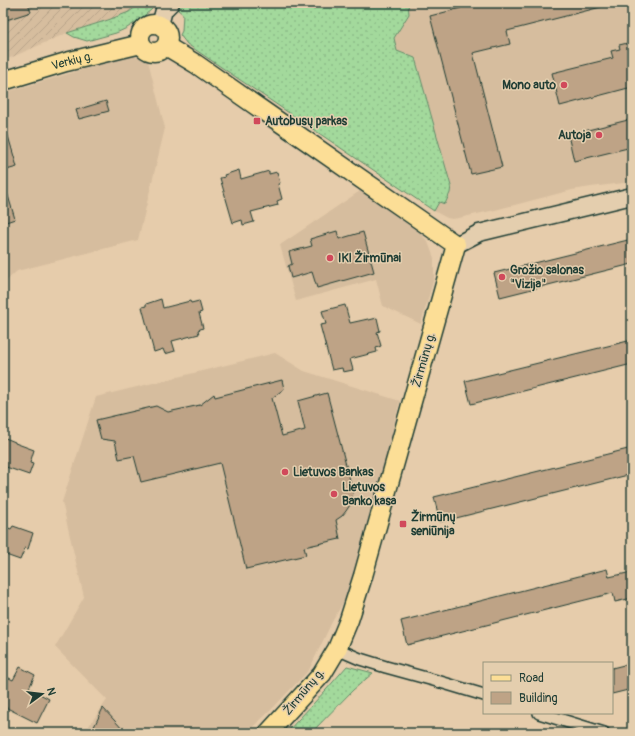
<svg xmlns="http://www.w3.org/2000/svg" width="635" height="736" font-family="Pangolin,sans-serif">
<defs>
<pattern id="industrial-furrows" width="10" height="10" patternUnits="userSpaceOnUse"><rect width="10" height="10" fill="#d6bd9e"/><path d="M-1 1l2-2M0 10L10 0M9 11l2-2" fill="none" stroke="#b7a389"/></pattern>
<pattern id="grass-dots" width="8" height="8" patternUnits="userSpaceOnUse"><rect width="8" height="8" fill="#a3d99c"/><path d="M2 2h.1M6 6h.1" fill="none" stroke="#8cbb87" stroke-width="1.8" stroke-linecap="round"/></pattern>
</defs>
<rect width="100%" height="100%" fill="#e6ccab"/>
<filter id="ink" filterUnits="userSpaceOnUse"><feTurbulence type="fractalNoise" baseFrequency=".025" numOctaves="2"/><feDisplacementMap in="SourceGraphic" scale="8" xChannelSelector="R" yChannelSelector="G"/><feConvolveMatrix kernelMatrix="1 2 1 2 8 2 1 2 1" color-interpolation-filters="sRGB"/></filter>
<g filter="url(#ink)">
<path fill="#d6bd9e" d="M408 3H632V182L591 187 572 190 495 210 459 218 452 219 447 218 434 211 439 201 445 204 450 194 451 186 415 58 397 52 394 38 409 14Z
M129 56 147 57 165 128 138 240 17 271 3 284V93Z
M360 191 420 233 428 242 434 258V278L421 324 383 306 376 279 296 301 280 245Z
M275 353 304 371 400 401 357 570 348 594 332 622 309 670 270 711 246 733H84L107 700 55 647 84 597 62 502 96 397Z"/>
<path fill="url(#industrial-furrows)" d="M3 3H141L129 12 108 20 67 33 3 61Z"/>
<path fill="url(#grass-dots)" stroke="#618b68" d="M141 3H158L151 10 139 20 127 28 116 33 87 41 74 37 67 33 108 20 129 12Z
M181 3H408L409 14 394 38 397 51 415 58 451 186 450 193 445 204 439 202 434 211 187 44 180 35 182 31 183 14 178 10Z
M347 666 373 673 353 690 311 733H286L326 690Z"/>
<path fill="#bea386" stroke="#1f3d34" d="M3 3H28L31 12 3 21Z
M460 3H600L601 7 507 31 510 44 473 53 502 167 471 174 430 16 461 8Z
M632 42V87L560 106 552 73 613 58 611 51 620 49 619 45Z
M106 101 109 111 79 119 76 110Z
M632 119V147L574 161 568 135Z
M6 129 17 167 3 171V130Z
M239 170 241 179 269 171V174L277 172 280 183 278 184 282 199 277 201 278 205 251 212 254 222 243 225 242 220 233 223 220 178 225 177 224 175Z
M3 189H6L15 219 3 223Z
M337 231 339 239 363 232 374 272 317 288 312 272 291 278 288 266 292 264 289 252 312 246 310 239Z
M632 239V264L500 297 494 273Z
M161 299 163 308 190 301 191 303 199 301 202 312 199 313 203 328 198 330 199 334 172 341 175 351 165 354 163 349 154 352 142 307 146 306V304Z
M345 305 350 323 368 319 369 320 377 318 380 331 377 332 381 346 376 348 377 352 350 359 353 370 343 372 342 368 332 370 320 325 326 324 322 311Z
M632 340V364L471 404 465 381Z
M282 380 284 389 272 398 282 436 305 430 298 401 327 393 353 492 352 499 350 505 346 511 342 516 336 520 340 539 304 547 306 555 246 569 220 463 141 482 134 456 119 459 115 441 101 439 96 420 156 406 168 412 200 405 214 394 215 397Z
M3 437 15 442V443L34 450 30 463 33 464 29 475 3 466Z
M632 448V474L440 522 434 497Z
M3 526 11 529 13 526 33 533 28 549 25 548 20 560 3 554Z
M607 569 609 577 632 572V598L615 602 613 593 407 645 401 621Z
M632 663V689L612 694V668Z
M20 667 35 675 29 688 49 699 37 723 3 706V675L13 680Z
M103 708 126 733H91Z"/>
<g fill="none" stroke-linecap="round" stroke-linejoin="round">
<defs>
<path id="minor" d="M337 649 360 659 386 667 437 681 484 695
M539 713 604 733"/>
<path id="secondary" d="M160 25 164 10 171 3
M456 245 479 233 632 196"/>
<g id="primary">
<circle cx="154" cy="38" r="14"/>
<path d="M166 46 196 64 456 245 363 576 349 620 337 649 322 674 268 733"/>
<path id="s1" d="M3 81 66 62 141 44"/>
</g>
</defs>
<use href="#minor" stroke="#1f3d34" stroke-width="14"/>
<use href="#secondary" stroke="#1f3d34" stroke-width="19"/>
<use href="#primary" stroke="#1f3d34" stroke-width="21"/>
<use href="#minor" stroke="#e4ceae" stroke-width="11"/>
<use href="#secondary" stroke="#e4ceae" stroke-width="16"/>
<use href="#primary" stroke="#fcde96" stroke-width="18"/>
</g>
</g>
<g fill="#d1495b" stroke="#e4ceae" stroke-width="1.5">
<circle cx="564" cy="85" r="4"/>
<rect x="253" y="117" width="8" height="8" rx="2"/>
<circle cx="599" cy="135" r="4"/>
<circle cx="330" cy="258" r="4"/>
<circle cx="502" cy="277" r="4"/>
<circle cx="285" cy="472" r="4"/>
<circle cx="334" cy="494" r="4"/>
<rect x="399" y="520" width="8" height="8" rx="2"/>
</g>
<g text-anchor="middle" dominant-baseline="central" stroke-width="3" stroke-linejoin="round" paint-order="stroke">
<g font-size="12" fill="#1f3d34" stroke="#e4ceae">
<text stroke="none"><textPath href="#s1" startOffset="72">Verkių g.</textPath></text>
<text transform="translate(424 360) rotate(-74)">Žirmūnų g.</text>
<text transform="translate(304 692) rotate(-50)">Žirmūnų g.</text>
</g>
<g font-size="12" font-weight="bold" fill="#1f3d34" stroke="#e4ceae" text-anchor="start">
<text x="556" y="85" text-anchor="end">Mono auto</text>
<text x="265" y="121">Autobusų parkas</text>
<text x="591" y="135" text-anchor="end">Autoja</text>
<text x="338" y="258">IKI Žirmūnai</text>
<text x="510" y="270">Grožio salonas<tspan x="510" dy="14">"Vizija"</tspan></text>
<text x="293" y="472">Lietuvos Bankas</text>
<text x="342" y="487">Lietuvos<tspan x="342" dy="14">Banko kasa</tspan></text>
<text x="411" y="517">Žirmūnų<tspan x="411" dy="14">seniūnija</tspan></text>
</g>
</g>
<rect width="635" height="736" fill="none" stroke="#e4ceae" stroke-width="16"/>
<rect x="8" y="8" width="619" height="720" fill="none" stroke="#1f3d34" stroke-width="1.5" filter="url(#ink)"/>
<rect x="483" y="662" width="130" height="52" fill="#e4ceae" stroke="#95947d"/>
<rect x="491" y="675" width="20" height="6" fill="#fcde96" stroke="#95947d"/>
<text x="519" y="682" font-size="12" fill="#1f3d34">Road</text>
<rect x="491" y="692" width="20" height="12" fill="#bea386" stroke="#95947d"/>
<text x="519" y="702" font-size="12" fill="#1f3d34">Building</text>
<g transform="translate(42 694) rotate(75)" stroke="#e4ceae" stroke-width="3" paint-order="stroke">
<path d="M0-3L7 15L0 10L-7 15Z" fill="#1f3d34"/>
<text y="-6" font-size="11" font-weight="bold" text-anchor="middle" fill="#1f3d34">N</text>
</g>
</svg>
